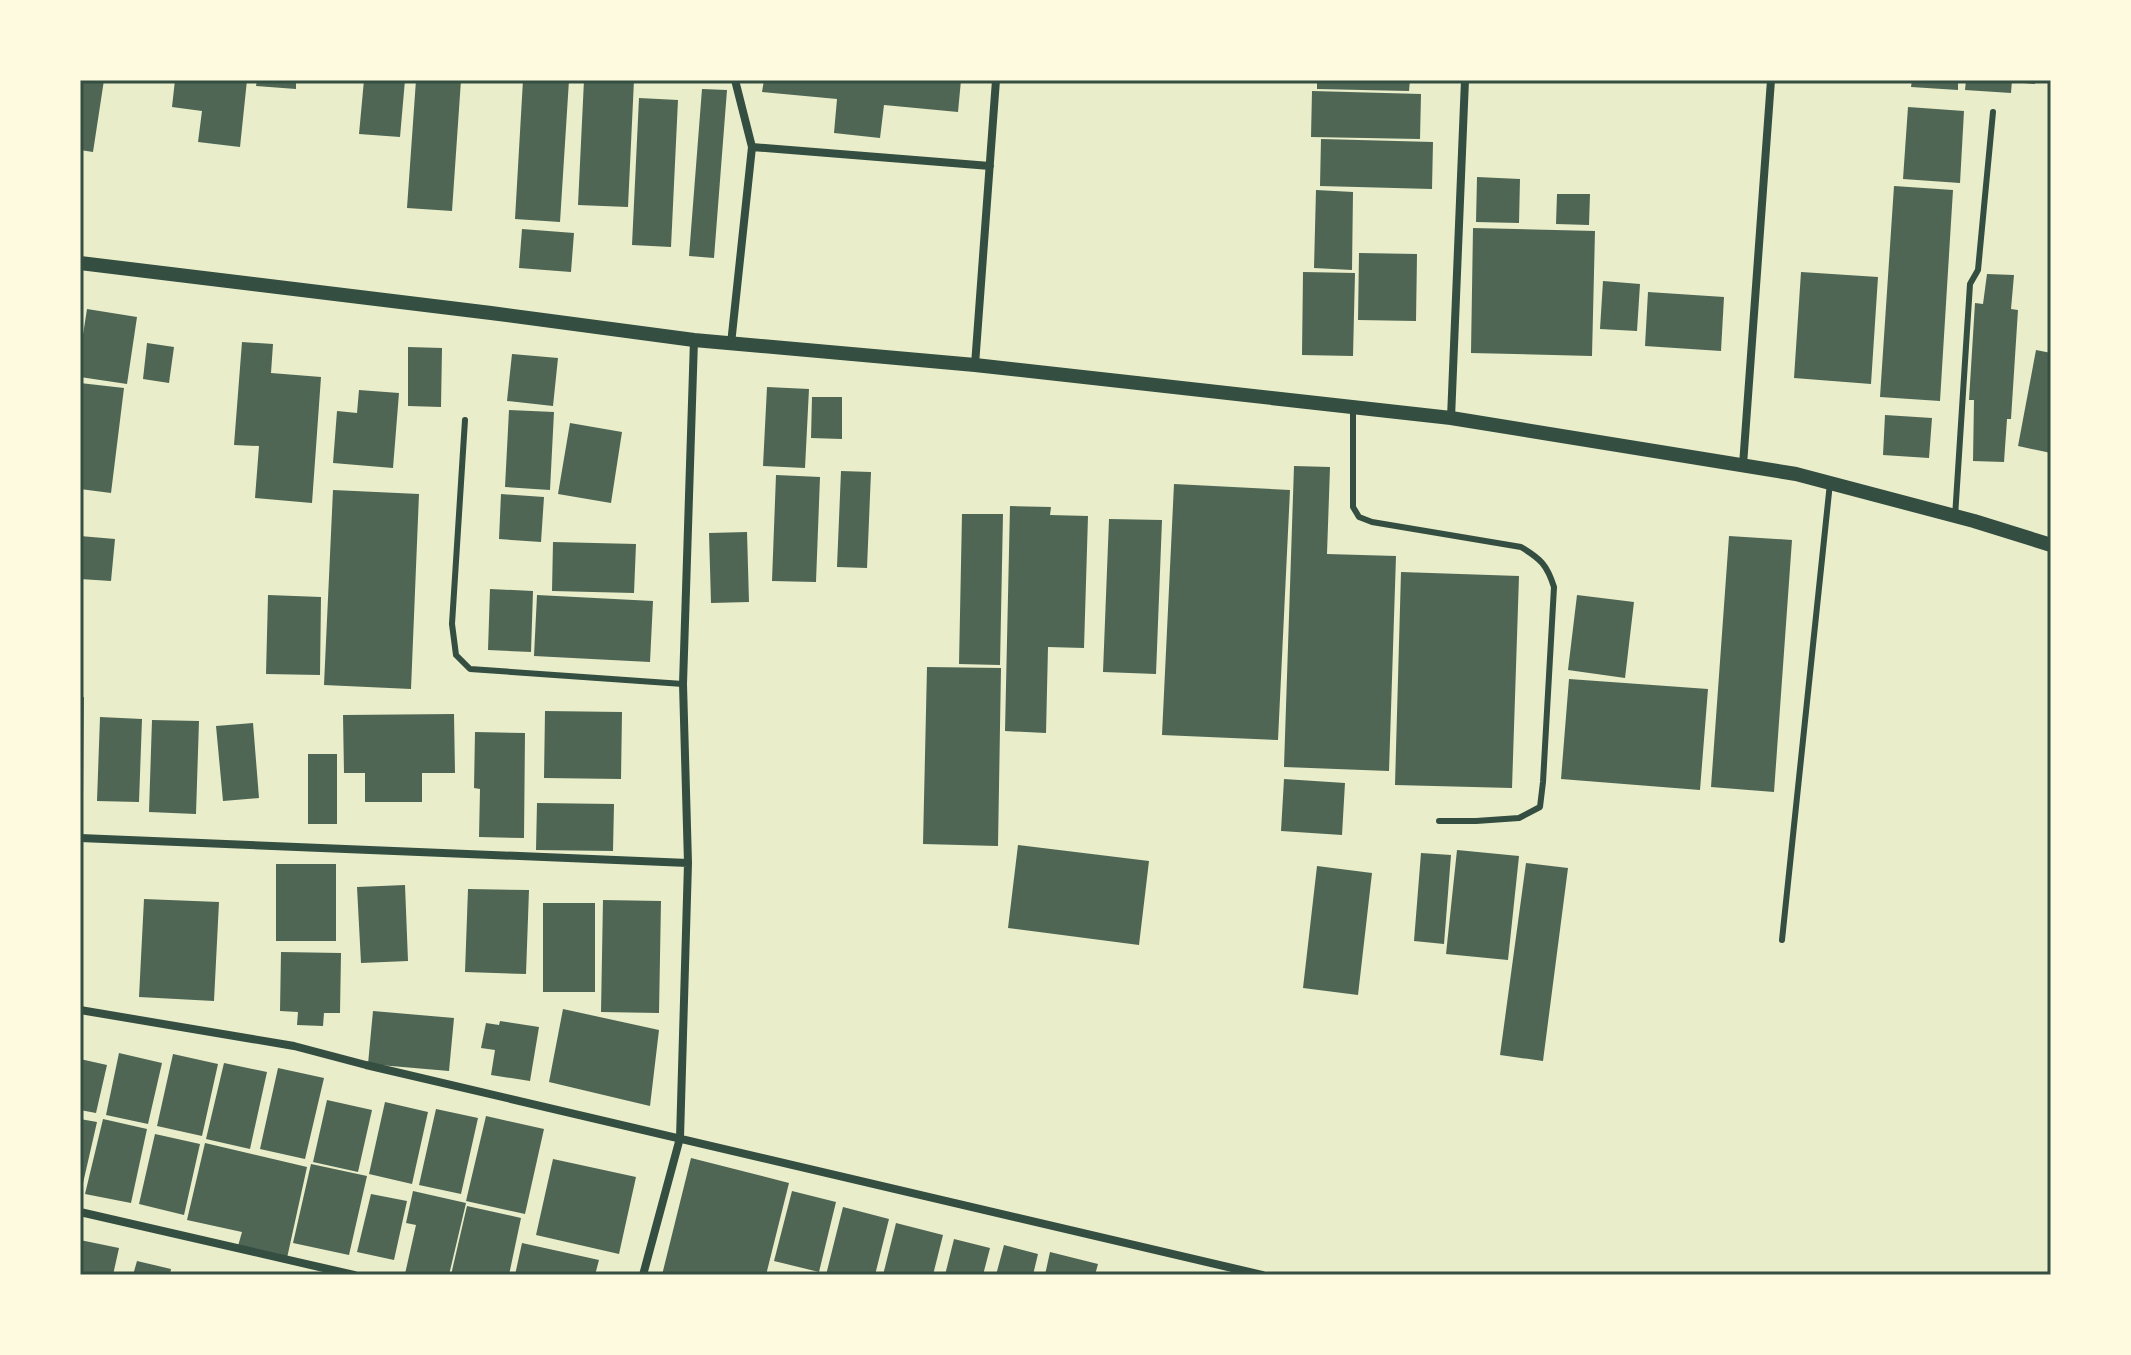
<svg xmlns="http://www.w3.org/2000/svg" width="2131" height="1355" font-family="Karla,sans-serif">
<rect width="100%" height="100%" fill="#e9edc9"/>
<path fill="#4f6655" d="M80 80H104L93 152 80 150Z
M175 80H247L240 147 198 142 202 111 172 107Z
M257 80H296V89L256 86Z
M364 80H405L400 137 359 134Z
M416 80H461L452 211 407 208Z
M523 80H569L560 222 515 219Z
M584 80H634L628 207 578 205Z
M764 80H961L958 112 884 105 880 138 834 133 837 99 762 92Z
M1317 80H1410L1409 91 1317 89Z
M1912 80H1958V90L1911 87Z
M1966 80H2012L2011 93 1965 90Z
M2014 80H2035V84L2013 82Z
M702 89 727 90 714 258 689 256Z
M1312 91 1421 94 1420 139 1311 137Z
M639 98 678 100 671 247 632 245Z
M1908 107 1964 111 1960 183 1903 179Z
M1321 139 1433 142 1432 189 1320 186Z
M1477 177 1520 179 1519 223 1476 222Z
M1894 186 1953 190 1940 401 1880 397Z
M1316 190 1353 192 1352 270 1314 268Z
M1557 194H1590L1589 225 1556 224Z
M1473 228 1595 231 1592 356 1471 353Z
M522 229 574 233 571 272 519 268Z
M1359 253 1417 254 1416 321 1358 320Z
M1303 272 1355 273 1353 356 1302 355Z
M1801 272 1878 277 1871 384 1794 378Z
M1987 274 2014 275 2011 309 2018 310 2011 419H2007L2004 462 1973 461 1974 400H1969L1975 303 1983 304Z
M1603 281 1640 284 1637 331 1600 329Z
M1648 292 1724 297 1721 351 1645 346Z
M87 309 137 317 127 384 80 377V354Z
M242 342 273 344 271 373 321 377 312 503 255 498 259 446 234 445Z
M147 343 174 347 169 383 143 379Z
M408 347 442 348 441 407 408 406Z
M2036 350 2051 353V453L2018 446Z
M512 354 558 358 553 406 507 401Z
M80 383 124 388 111 493 80 489Z
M767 387 809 389 805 468 763 466Z
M359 390 399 393 393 468 333 463 337 411 357 413Z
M812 397H842V439L811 438Z
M509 410 554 412 550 490 505 487Z
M1885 415 1932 418 1929 458 1883 455Z
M570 423 622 432 611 503 558 494Z
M1294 466 1330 467 1327 554 1396 556 1389 771 1284 767Z
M841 471 871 472 867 568 837 567Z
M776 475 820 477 816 582 772 581Z
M1174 484 1290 490 1278 740 1162 735Z
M333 490 419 494 411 689 324 685Z
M501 494 544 497 541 542 499 539Z
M1010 506 1051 507 1050 515 1088 516 1084 648 1048 647 1046 733 1005 731Z
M962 514H1003L1000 665 959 664Z
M1109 519 1162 520 1156 674 1103 672Z
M747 532 749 602 711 603 709 533Z
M80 536 115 539 111 581 80 579Z
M1729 536 1792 540 1774 792 1711 787Z
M553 542 636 544 634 593 552 591Z
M1401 572 1519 576 1512 788 1395 785Z
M490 589 533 591 531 652 488 650Z
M268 595 321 597 320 675 266 674Z
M537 595 653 601 650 662 534 656Z
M1577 595 1634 602 1625 678 1568 670Z
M927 667 1001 668 998 846 923 844Z
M1569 679 1708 689 1700 790 1561 779Z
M80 697H84L83 797H80Z
M545 711 622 712 621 779 544 778Z
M454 714 455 773H422V802H365V773H344L343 715Z
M100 717 142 719 139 802 97 801Z
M152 720 199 721 196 814 149 812Z
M253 723 259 798 223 801 216 726Z
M475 732 525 733 524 838 479 837 480 789 474 788Z
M308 754H337V824H308Z
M1284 779 1345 783 1342 835 1281 831Z
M537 803 614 804 613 851 536 850Z
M1018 845 1149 861 1139 945 1008 928Z
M1457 850 1519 856 1508 960 1446 954Z
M1421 853 1451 855 1444 944 1414 941Z
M1526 863 1568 868 1543 1061 1500 1055Z
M276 864H336V941H276Z
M1317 866 1372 873 1358 995 1303 988Z
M405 885 408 961 361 963 357 887Z
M468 889 529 890 526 974 465 972Z
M144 899 219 902 214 1001 139 997Z
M603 900 661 901 659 1013 601 1012Z
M543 903H595V992H543Z
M281 952 341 953 340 1013H324L323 1026 297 1025 298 1012 280 1011Z
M563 1009 659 1030 650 1106 549 1082Z
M373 1011 454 1018 449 1071 368 1064Z
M500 1021 539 1027 530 1081 491 1075 495 1050 481 1048 486 1023 499 1025Z
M119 1053 162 1063 148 1124 106 1115Z
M173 1054 218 1064 202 1136 157 1126Z
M80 1059 107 1065 96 1113 80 1110Z
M224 1063 267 1072 250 1149 206 1139Z
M278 1068 324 1078 305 1159 260 1149Z
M327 1100 372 1110 358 1172 313 1162Z
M385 1102 428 1112 412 1184 369 1174Z
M436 1109 478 1118 461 1194 419 1185Z
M486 1116 544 1129 525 1214 466 1201Z
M80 1119 97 1122 81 1192 80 1191Z
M103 1119 147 1129 131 1203 85 1194Z
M155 1134 200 1144 184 1215 139 1204Z
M205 1143 307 1167 287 1258 238 1246 242 1232 187 1220Z
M691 1158 789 1183 766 1275H662Z
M553 1159 636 1177 619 1254 536 1235Z
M311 1164 367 1176 349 1255 293 1243Z
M413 1191 466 1203 449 1275 405 1274 416 1225 406 1223Z
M792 1191 836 1202 819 1272 774 1261Z
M371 1194 407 1201 394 1260 357 1252Z
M467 1206 521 1218 509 1275H451Z
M843 1207 889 1219 875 1275H826Z
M896 1223 943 1235 933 1275H883Z
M954 1239 990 1248 983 1275H945Z
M80 1240 119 1248 113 1275H80Z
M522 1243 599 1260 595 1275H515Z
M1004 1245 1038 1254 1033 1275H996Z
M1050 1252 1098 1264 1095 1275H1045Z
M137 1261 171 1269 170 1275H133Z"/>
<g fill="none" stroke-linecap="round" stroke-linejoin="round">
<path stroke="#344e41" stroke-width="6" d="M1353 407V507L1359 517 1372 522 1521 547C1541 559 1547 565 1554 587L1543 782 1540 807 1519 818 1476 821H1439
M465 420 452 624 456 655 470 669 683 684
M1955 517 1970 284 1978 270 1993 112
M1782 940 1830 483"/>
<path stroke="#344e41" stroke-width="8" d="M752 147 990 166
M731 344 752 147 735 80
M975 365 996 80
M1451 418 1465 80
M1743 465 1771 80
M80 838 688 863
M80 1010 294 1046 366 1065 1262 1275
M80 1212 354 1275
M643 1275 680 1138 688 863 683 684 694 340"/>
<path stroke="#344e41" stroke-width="14" d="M80 263 491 313 694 340 975 365 1451 418 1796 474 1974 521 2051 545"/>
</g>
<rect width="2131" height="1355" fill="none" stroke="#fefae0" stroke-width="164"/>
<rect x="82" y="82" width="1967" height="1191" fill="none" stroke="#344e41" stroke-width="3"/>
</svg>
